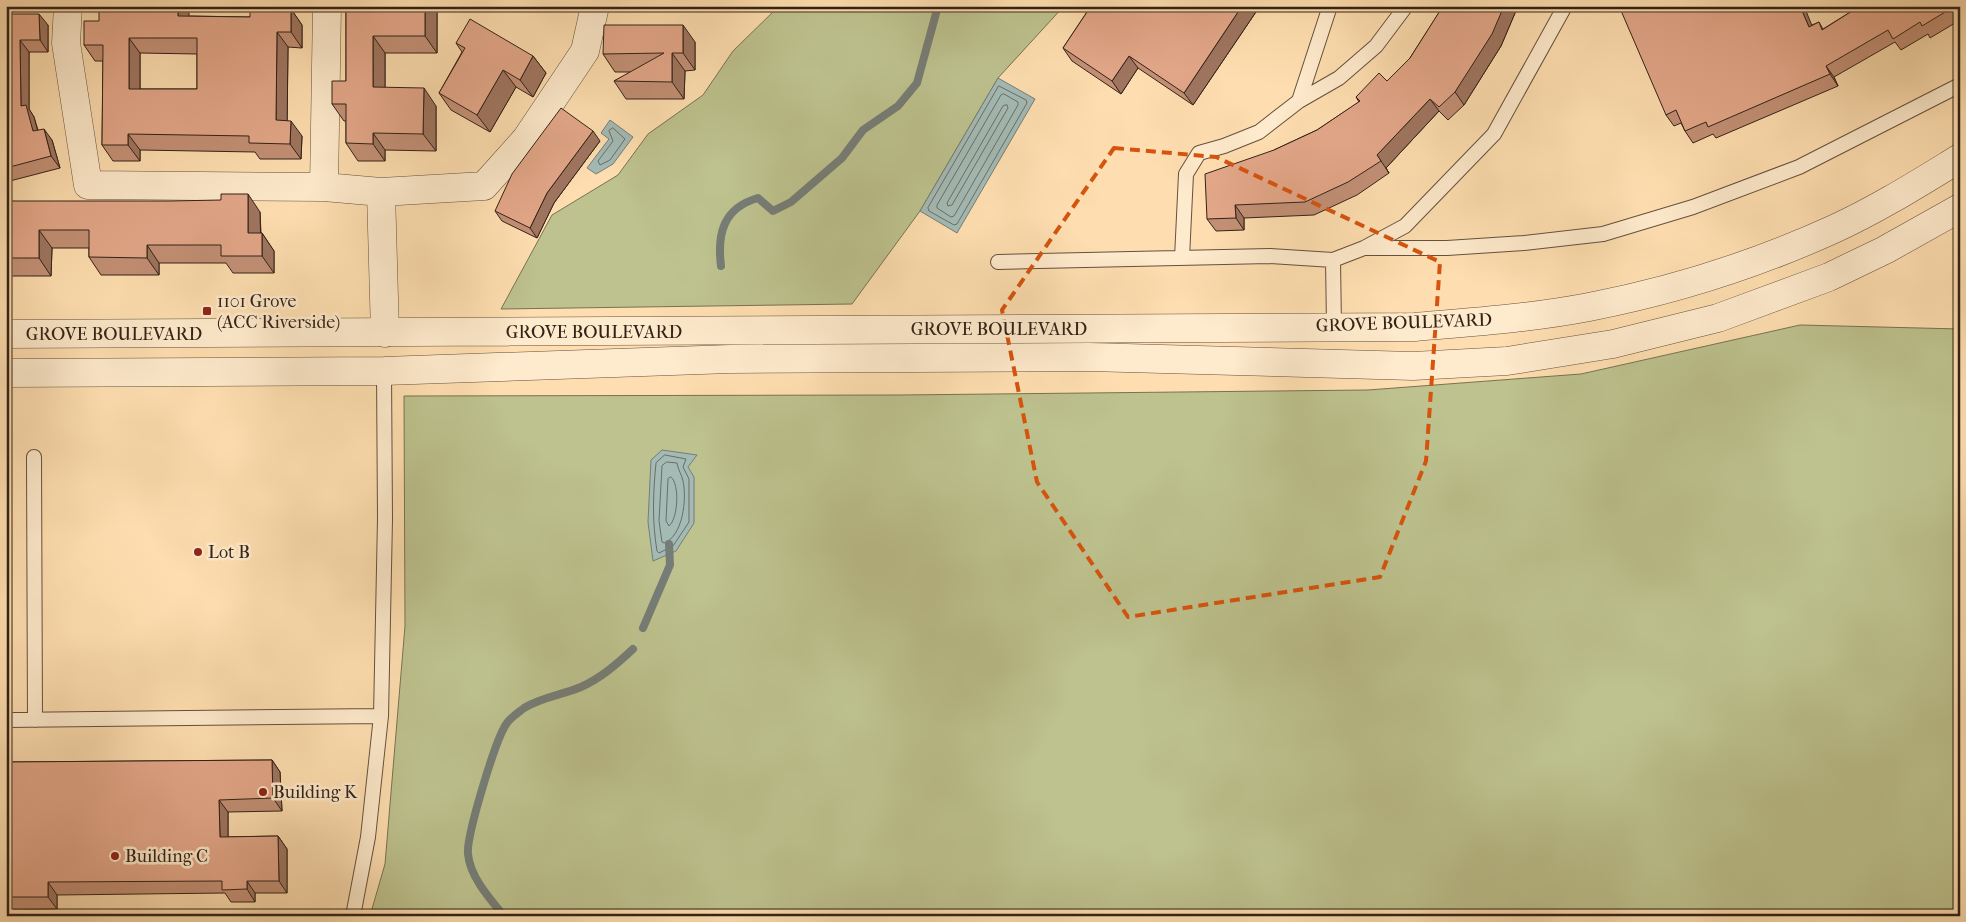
<svg xmlns="http://www.w3.org/2000/svg" width="1966" height="922" font-family="'IM FELL French Canon',serif">
<rect width="100%" height="100%" fill="#fedeb0"/>
<filter id="stains"><feTurbulence type="fractalNoise" baseFrequency=".004" numOctaves="4"/><feColorMatrix values="0 0 0 0 .2 0 0 0 0 .09 0 0 0 0 .02 0 0 0 .5 -.17"/></filter>
<radialGradient id="worn" r=".72"><stop offset=".6" stop-color="#630" stop-opacity="0"/><stop offset="1" stop-color="#630" stop-opacity=".3"/></radialGradient>
<path fill="#bdc28e" stroke="#787252" d="M779 6H1064L998 78 920 211 852 304 501 309 552 215 618 175 648 134 703 95 733 51Z
M1800 325 1960 329V916H370L385 864 405 626 404 396 900 395 1368 390 1581 374Z"/>
<path fill="#a3bab5" stroke="#767d76" d="M998 78 1035 99 957 233 920 211Z
M610 120 633 137 613 164 596 174 587 168 609 139 601 133Z
M662 450 697 455 688 467 694 477V523L676 551 653 561 648 522 651 460Z"/>
<g fill="none" stroke-linecap="round" stroke-linejoin="round">
<path stroke="#6a6e66" stroke-width="1" d="M999 86 1026 100 1027 103 957 224 954 225 929 211 928 208Z
M1004 94 1018 102V105L954 216 951 217 937 208V205L1001 95Z
M1007 105 1008 108 952 205 948 206 947 203 1003 106Z
M613 128 625 139 610 160 600 165 598 161 613 141 609 131Z
M665 455 686 459 683 467 689 479V522L673 546 659 553 657 551C652 521 653 493 656 463Z
M667 462 677 463C678 470 682 475 683 481 687 499 683 536 664 543L662 542 659 521 662 466Z
M671 477C680 484 678 519 669 526L666 521 668 479Z"/>
<path stroke="#767d76" stroke-width="8" d="M721 266C717 234 723 208 758 198L773 211 791 202 842 158 863 130 898 106 917 83 938 6
M643 628 670 565 669 544
M504 916C490 899 470 877 468 854 466 837 496 737 507 723 510 718 519 712 524 708 542 697 562 695 581 687 601 678 617 664 633 649"/>
<defs>
<path id="service" d="M1299 101 1330 6
M1364 248H1447L1524 243 1603 234 1693 207 1799 167 1960 85
M1182 258 1186 174 1199 153 1224 146 1259 132 1299 101 1339 78 1376 46 1406 6
M998 262 1270 256 1333 260
M1334 327 1333 260 1364 248 1405 226 1494 134 1565 6
M34 457 35 720
M6 720 381 716
M353 916 368 837 381 716 385 519 384 371"/>
<path id="minor" d="M68 6 66 43 88 185 324 187 381 192 385 333
M324 187 327 6
M381 192 484 186 526 139 585 51 595 6"/>
<path id="tertiary" d="M6 334 1415 327C1473 322 1532 318 1589 307 1672 291 1757 264 1834 229 1878 209 1919 183 1960 158
M6 373 384 371 730 359 1089 357 1413 366 1507 361 1613 344 1718 318 1829 277 1885 250 1960 208"/>
</defs>
<use href="#service" stroke="#65513d" stroke-width="16"/>
<use href="#minor" stroke="#65513d" stroke-width="29"/>
<use href="#tertiary" stroke="#65513d" stroke-width="29"/>
<use href="#service" stroke="#feeacc" stroke-width="14"/>
<use href="#minor" stroke="#feeacc" stroke-width="28"/>
<use href="#tertiary" stroke="#feeacc" stroke-width="28"/>
</g>
<path fill="#c39076" stroke="#322217" fill-rule="evenodd" d="M288 6V9H291L302 25V48L288 47 287 121 302 136 301 159H260L255 152 140 150V161H113L102 145 103 61H95L84 45 99 21 189 16 250 17ZM140 53 197 54V89H140Z
M346 6H435L437 9V53H385V88L436 106V151L385 150V161H358L346 143V121H344L332 104 346 81Z
M1091 6H1260L1193 105 1138 68 1121 94 1072 61 1063 48Z
M1435 6H1518L1501 46 1464 105 1448 120 1439 111 1386 168 1389 173 1357 195 1314 215 1244 218V230L1216 231 1207 219 1274 150 1317 130 1359 102 1356 97 1387 81 1410 58 1440 11 1437 9Z
M1860 6H1960V20L1930 38 1928 34 1901 50 1895 42 1834 77 1838 86 1716 138 1713 134 1693 143 1685 131 1681 123 1674 126 1666 115 1812 25 1819 22 1823 29Z
M6 14 48 25V52H29V109L34 117 38 130 52 140 60 168 6 182Z
M695 42V70L685 71 684 99H626L614 81 631 72H615L603 54Z
M456 43 533 56 546 73 533 97 516 87 490 132 451 110 439 93 462 52Z
M600 141 554 203 537 238 502 221 495 211Z
M6 201 260 212 261 233H262L274 251V273H233L226 263H159V275H101L89 257V248H52L51 276H6Z
M272 760 280 772 282 811 228 812V837L278 836 287 849V893H255V902H231L225 893 57 895V909L7 910 6 908V762Z"/>
<path fill="#9f7560" stroke="#322217" d="M178 6H189V31L178 16Z
M276 6H288V25L276 9Z
M425 6H435L437 9V53L425 36Z
M1242 6H1260L1193 105 1184 93Z
M1504 6H1518L1501 46 1464 105 1455 92Z
M1800 6H1804L1817 38 1809 27Z
M291 9 302 25V48L291 32Z
M39 14 48 25V52L40 40Z
M683 25 695 42V70L683 53Z
M277 32 288 47 287 136 276 120Z
M373 36 385 53V105L373 87Z
M129 38 140 53V105L129 89Z
M20 40 29 52V109L34 117 41 143 33 131 21 106Z
M672 53 685 71 684 99 672 82Z
M533 56 546 73 533 97 520 80Z
M1129 56 1138 68 1121 94 1112 81Z
M1826 66 1834 77 1838 86 1830 74Z
M503 70 516 87 490 132 477 115Z
M424 88 436 106V151L423 134Z
M1430 99 1439 111 1386 168 1389 173 1377 155Z
M291 121 302 136 301 159 290 144Z
M44 129 52 140 60 168 51 156Z
M593 131 600 141 554 203 537 238 530 228 547 193Z
M373 133 385 150V161L373 144Z
M128 134 140 150V161L128 145Z
M248 194 260 212 261 251 248 233Z
M1235 205 1244 218V230L1236 218Z
M39 230 52 248 51 276 39 258Z
M262 233 274 251V273L262 256Z
M147 245 159 263V275L147 258Z
M272 760 280 772 282 811 273 798Z
M219 800 228 812V850L220 837Z
M278 836 287 849V893L279 881Z
M247 881 255 893V902L247 889Z
M48 882 57 895V909L48 897Z"/>
<path fill="#e3a789" stroke="#322217" fill-rule="evenodd" d="M99 6H178V16L250 17V6H276V9H291V32H277L276 120 291 121 290 144 249 143V136L128 134V145H102L103 45H84V21H99ZM129 38H197V89H129Z
M346 6H425V36H373V87L424 88 423 134 373 133V144L346 143V104H332V81H346Z
M1091 6H1242L1184 93 1129 56 1112 81 1063 48Z
M1443 6H1504L1492 34 1455 92 1439 107 1430 99 1377 155 1381 161 1348 182 1305 202 1235 205 1236 218 1207 219 1205 174 1274 150 1317 130 1360 101 1356 97 1379 73 1387 81 1410 58Z
M1619 6H1800L1809 27 1819 22 1822 30 1860 6H1955L1922 26 1920 22 1893 39 1888 30 1826 66 1830 74 1708 127 1706 122 1685 131 1676 110 1666 115Z
M6 14H39L40 40H20L21 106 26 105 33 131 44 129 51 156 6 168Z
M470 19 533 56 520 80 503 70 477 115 439 93 465 48 456 43Z
M604 25H683V53H672V82L614 81 664 53 603 54Z
M561 108 593 131 547 193 530 228 495 211 512 174Z
M221 194H248V233H262V256H221V245H147V258L89 257V230H39V258H6V201H170L221 200Z
M272 760 273 798 219 800 220 837 278 836 279 881H247V889L222 890V881L48 882V897H6V762Z"/>
<path fill="none" stroke="#d6540d" stroke-width="4" stroke-dasharray="10 6" stroke-linejoin="round" d="M1114 148 1216 157 1440 262 1426 461 1380 577 1128 617 1037 482 1002 310Z"/>
<g fill="#8f2418" stroke="#feeacc" stroke-width="2">
<rect x="202" y="306" width="10" height="10" rx="2.5"/>
<circle cx="198" cy="552" r="5"/>
<circle cx="263" cy="792" r="5"/>
<circle cx="115" cy="856" r="5"/>
</g>
<g text-anchor="middle" dominant-baseline="central" stroke-width="5" stroke-linejoin="round" paint-order="stroke">
<g font-size="18" fill="#322217" stroke="#feeacc" text-anchor="start">
<text x="217" y="301">1101 Grove<tspan x="217" dy="21">(ACC Riverside)</tspan></text>
<text x="208" y="552">Lot B</text>
<text x="273" y="792">Building K</text>
<text x="125" y="856">Building C</text>
</g>
<g font-size="18" fill="#322217" stroke="#feeacc">
<text transform="translate(1404 323) rotate(-2)">GROVE BOULEVARD</text>
<text x="999" y="329">GROVE BOULEVARD</text>
<text x="594" y="332">GROVE BOULEVARD</text>
<text x="114" y="334">GROVE BOULEVARD</text>
</g>
</g>
<rect width="1966" height="922" fill="none" stroke="#fedeb0" stroke-width="25"/>
<rect x="8" y="8" width="1951" height="907" fill="none" stroke="#322217" stroke-width="2.5"/>
<rect x="12" y="12" width="1941" height="897" fill="none" stroke="#322217"/>
<rect width="100%" height="100%" filter="url(#stains)"/>
<rect width="100%" height="100%" fill="url(#worn)"/>
</svg>
